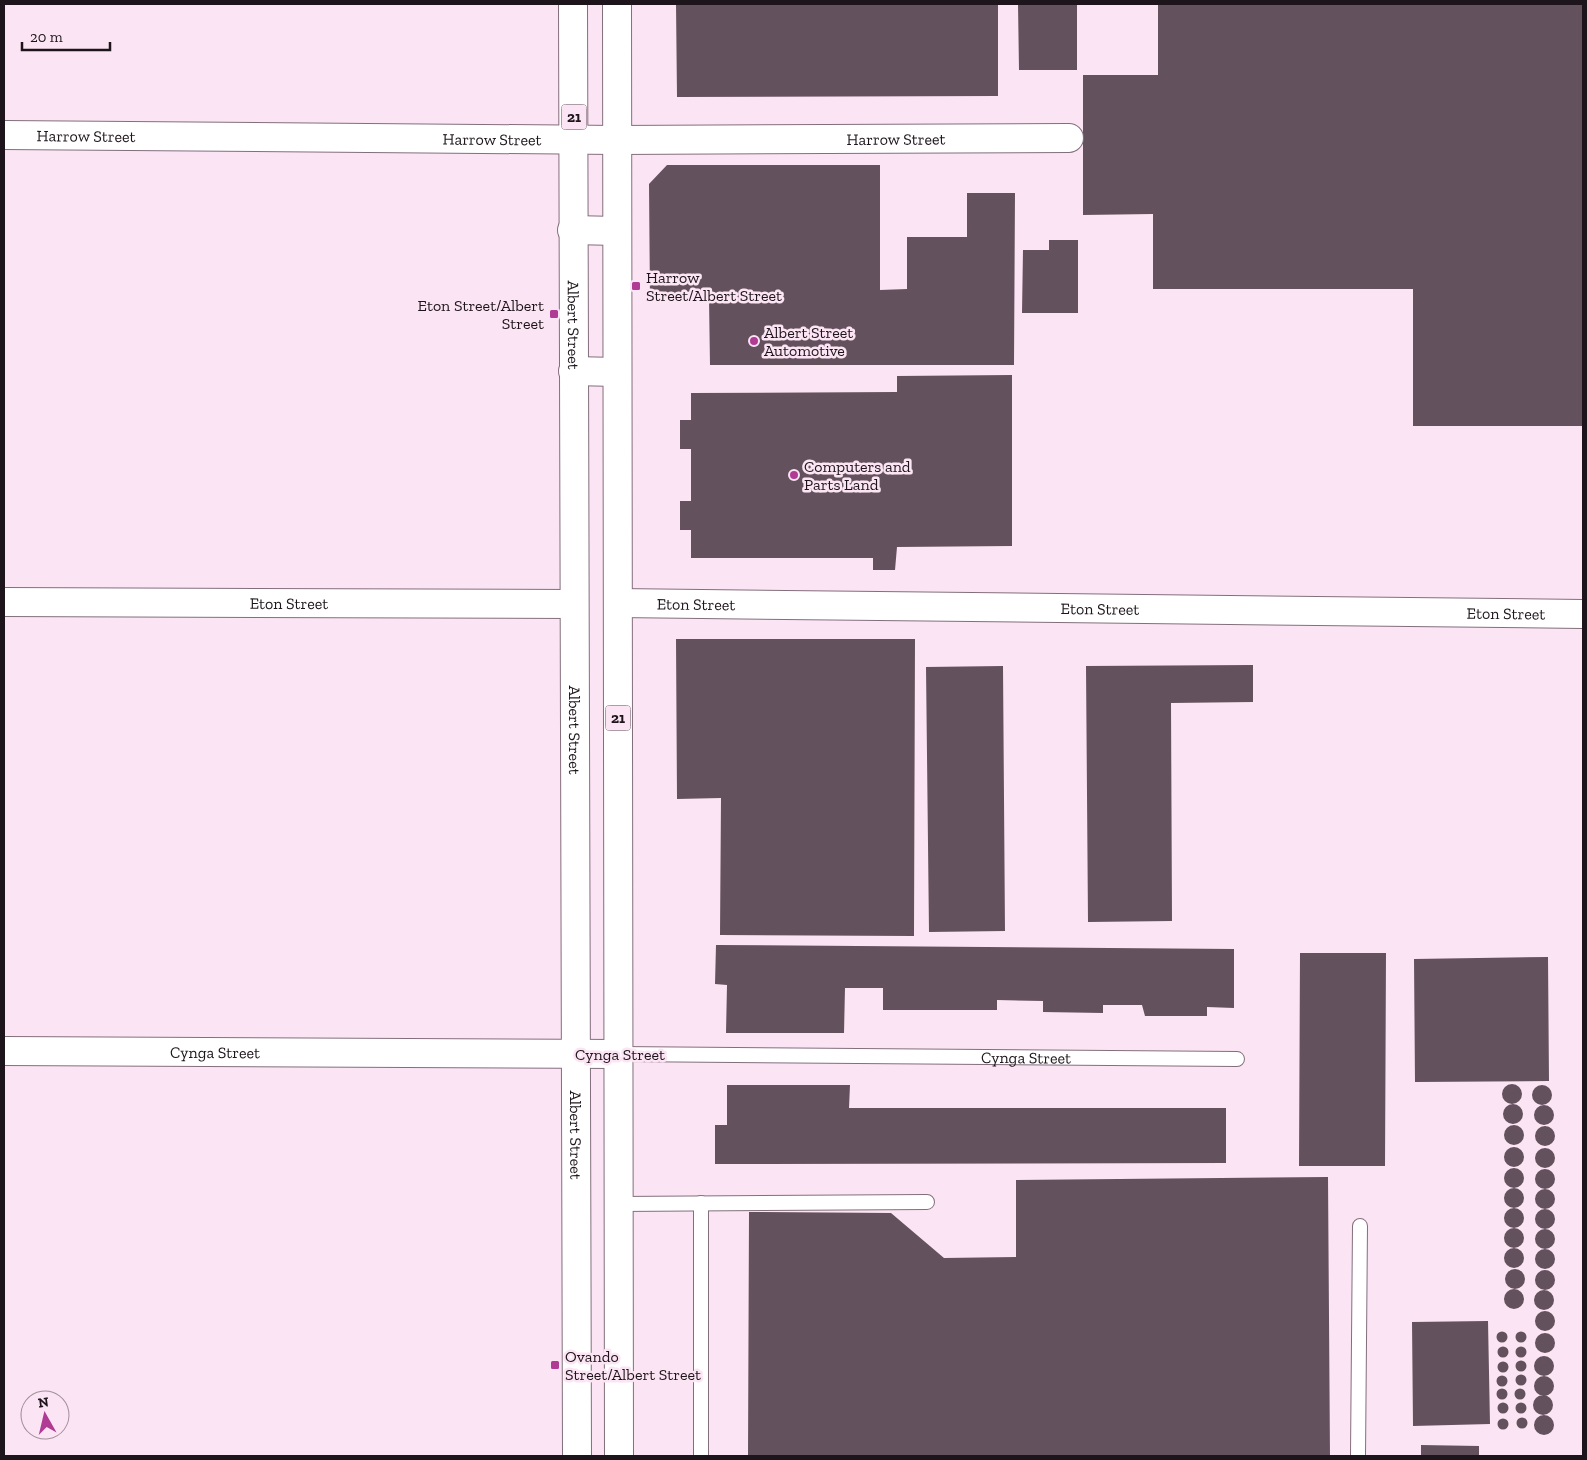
<svg xmlns="http://www.w3.org/2000/svg" width="1587" height="1460" font-family="'Zilla Slab',serif">
<rect width="100%" height="100%" fill="#fbe4f3"/>
<path fill="#64515e" d="M676 4H998V96L677 97Z
M1018 4H1077V70H1019Z
M1158 4H1583V426H1413V289H1153V214L1083 215V75H1158Z
M667 165H880V290L907 289V237H967V193H1015L1014 365H710L709 299 650 300 649 184Z
M1049 240H1078V313H1022L1023 250H1049Z
M1012 375V546L897 547 895 570H873V558H691V530H680V501H691V449H680V420H691V393L897 392V376Z
M676 639H915L914 936 720 935 721 798 677 799Z
M1253 665V702L1171 703 1172 921 1088 922 1086 666Z
M1003 666 1005 931 929 932 926 667Z
M716 945 1234 949V1008L1207 1007V1016H1145L1142 1005H1103V1013L1043 1012V1001L997 1000V1010H883V988H845L844 1033H726L727 985 715 984Z
M1300 953H1386L1385 1166H1299Z
M1548 957 1549 1081 1415 1082 1414 959Z
M1502 1094a10 10 0 1 1 20 0a10 10 0 1 1-20 0Z
M727 1085H850L849 1108H1226V1163L715 1164V1125H727Z
M1532 1095a10 10 0 1 1 20 0a10 10 0 1 1-20 0Z
M1503 1114a10 10 0 1 1 20 0a10 10 0 1 1-20 0Z
M1534 1115a10 10 0 1 1 20 0a10 10 0 1 1-20 0Z
M1504 1135a10 10 0 1 1 20 0a10 10 0 1 1-20 0Z
M1535 1136a10 10 0 1 1 20 0a10 10 0 1 1-20 0Z
M1504 1157a10 10 0 1 1 20 0a10 10 0 1 1-20 0Z
M1535 1158a10 10 0 1 1 20 0a10 10 0 1 1-20 0Z
M1504 1178a10 10 0 1 1 20 0a10 10 0 1 1-20 0Z
M1535 1179a10 10 0 1 1 20 0a10 10 0 1 1-20 0Z
M1328 1177 1330 1456H748L749 1212 891 1213 944 1258 1016 1257V1180Z
M1504 1198a10 10 0 1 1 20 0a10 10 0 1 1-20 0Z
M1535 1199a10 10 0 1 1 20 0a10 10 0 1 1-20 0Z
M1504 1218a10 10 0 1 1 20 0a10 10 0 1 1-20 0Z
M1535 1219a10 10 0 1 1 20 0a10 10 0 1 1-20 0Z
M1504 1238a10 10 0 1 1 20 0a10 10 0 1 1-20 0Z
M1535 1239a10 10 0 1 1 20 0a10 10 0 1 1-20 0Z
M1504 1258a10 10 0 1 1 20 0a10 10 0 1 1-20 0Z
M1535 1259a10 10 0 1 1 20 0a10 10 0 1 1-20 0Z
M1505 1279a10 10 0 1 1 20 0a10 10 0 1 1-20 0Z
M1535 1280a10 10 0 1 1 20 0a10 10 0 1 1-20 0Z
M1504 1299a10 10 0 1 1 20 0a10 10 0 1 1-20 0Z
M1534 1300a10 10 0 1 1 20 0a10 10 0 1 1-20 0Z
M1535 1321a10 10 0 1 1 20 0a10 10 0 1 1-20 0Z
M1488 1321 1490 1424 1413 1426 1412 1322Z
M1496.5 1337a5.5 5.5 0 1 1 11 0a5.5 5.5 0 1 1-11 0Z
M1515.5 1337a5.5 5.5 0 1 1 11 0a5.5 5.5 0 1 1-11 0Z
M1535 1343a10 10 0 1 1 20 0a10 10 0 1 1-20 0Z
M1515.5 1352a5.5 5.5 0 1 1 11 0a5.5 5.5 0 1 1-11 0Z
M1497.5 1352a5.5 5.5 0 1 1 11 0a5.5 5.5 0 1 1-11 0Z
M1534 1366a10 10 0 1 1 20 0a10 10 0 1 1-20 0Z
M1515.5 1366a5.5 5.5 0 1 1 11 0a5.5 5.5 0 1 1-11 0Z
M1497.5 1367a5.5 5.5 0 1 1 11 0a5.5 5.5 0 1 1-11 0Z
M1515.5 1380a5.5 5.5 0 1 1 11 0a5.5 5.5 0 1 1-11 0Z
M1496.5 1381a5.5 5.5 0 1 1 11 0a5.5 5.5 0 1 1-11 0Z
M1534 1386a10 10 0 1 1 20 0a10 10 0 1 1-20 0Z
M1496.5 1394a5.5 5.5 0 1 1 11 0a5.5 5.5 0 1 1-11 0Z
M1514.5 1394a5.5 5.5 0 1 1 11 0a5.5 5.5 0 1 1-11 0Z
M1533 1405a10 10 0 1 1 20 0a10 10 0 1 1-20 0Z
M1515.5 1408a5.5 5.5 0 1 1 11 0a5.5 5.5 0 1 1-11 0Z
M1497.5 1408a5.5 5.5 0 1 1 11 0a5.5 5.5 0 1 1-11 0Z
M1534 1425a10 10 0 1 1 20 0a10 10 0 1 1-20 0Z
M1516.5 1423a5.5 5.5 0 1 1 11 0a5.5 5.5 0 1 1-11 0Z
M1497.5 1424a5.5 5.5 0 1 1 11 0a5.5 5.5 0 1 1-11 0Z
M1421 1445 1479 1446V1456H1421Z"/>
<g fill="none" stroke-linecap="round" stroke-linejoin="round">
<defs>
<g id="service">
<path id="s1" d="M618 1054 1237 1059"/>
<path d="M701 1203V1456"/>
<path d="M619 1204 927 1202"/>
<path d="M1358 1456 1360 1226"/>
</g>
<g id="minor">
<path id="s2" d="M4 135 617 140 1069 138"/>
<path id="s3" d="M4 602 574 604"/>
<path id="s4" d="M618 603 1583 614"/>
<path id="s5" d="M4 1051 618 1054"/>
</g>
<g id="trunk">
<path id="s6" d="M573 4 577 1456"/>
<path d="M617 4 619 1456"/>
<path d="M572 230 617 231"/>
<path d="M573 371 617 372"/>
</g>
</defs>
<use href="#service" stroke="#836f7c" stroke-width="16"/>
<use href="#minor" stroke="#836f7c" stroke-width="30"/>
<use href="#trunk" stroke="#836f7c" stroke-width="30"/>
<use href="#service" stroke="#fff" stroke-width="14"/>
<use href="#minor" stroke="#fff" stroke-width="28"/>
<use href="#trunk" stroke="#fff" stroke-width="28"/>
</g>
<g fill="#af3b94" stroke="#fbe4f3" stroke-width="2">
<rect x="631" y="281" width="10" height="10" rx="2.5"/>
<rect x="549" y="309" width="10" height="10" rx="2.5"/>
<circle cx="754" cy="341" r="5"/>
<circle cx="794" cy="475" r="5"/>
<rect x="550" y="1360" width="10" height="10" rx="2.5"/>
</g>
<g text-anchor="middle" dominant-baseline="central" stroke-width="5" stroke-linejoin="round" paint-order="stroke">
<g fill="#fbe4f3" stroke="#60535c" stroke-width="1">
<rect x="561.5" y="104.5" width="25" height="25" rx="4"/>
<rect x="605.5" y="705.5" width="25" height="25" rx="4"/>
</g>
<g font-size="15" font-weight="bold" fill="#1d151b">
<text x="574" y="117">21</text>
<text x="618" y="718">21</text>
</g>
<g font-size="16" fill="#1d151b" stroke="#fbe4f3">
<text stroke="none"><textPath href="#s2" startOffset="82">Harrow Street</textPath></text>
<text stroke="none"><textPath href="#s2" startOffset="488">Harrow Street</textPath></text>
<text stroke="none"><textPath href="#s2" startOffset="892">Harrow Street</textPath></text>
<text stroke="none"><textPath href="#s6" startOffset="321">Albert Street</textPath></text>
<text stroke="none"><textPath href="#s3" startOffset="285">Eton Street</textPath></text>
<text stroke="none"><textPath href="#s4" startOffset="78">Eton Street</textPath></text>
<text stroke="none"><textPath href="#s4" startOffset="482">Eton Street</textPath></text>
<text stroke="none"><textPath href="#s4" startOffset="888">Eton Street</textPath></text>
<text stroke="none"><textPath href="#s6" startOffset="726">Albert Street</textPath></text>
<text stroke="none"><textPath href="#s5" startOffset="211">Cynga Street</textPath></text>
<text x="620" y="1054">Cynga Street</text>
<text stroke="none"><textPath href="#s1" startOffset="408">Cynga Street</textPath></text>
<text stroke="none"><textPath href="#s6" startOffset="1131">Albert Street</textPath></text>
</g>
<g font-size="16" fill="#1d151b" stroke="#fbe4f3" text-anchor="start">
<text x="646" y="277">Harrow<tspan x="646" dy="18">Street/Albert Street</tspan></text>
<text x="544" y="305" text-anchor="end">Eton Street/Albert<tspan x="544" dy="18">Street</tspan></text>
<text x="764" y="332">Albert Street<tspan x="764" dy="18">Automotive</tspan></text>
<text x="804" y="466">Computers and<tspan x="804" dy="18">Parts Land</tspan></text>
<text x="565" y="1356">Ovando<tspan x="565" dy="18">Street/Albert Street</tspan></text>
</g>
</g>
<rect width="1587" height="1460" fill="none" stroke="#1d151b" stroke-width="10"/>
<g transform="translate(45 1415) rotate(352)"><circle r="24" fill="#fbe4f3" stroke="#a2919d"/>
<path d="M0-4L9 19L0 12L-9 19Z" fill="#af3b94"/>
<text y="-8" font-size="14" font-weight="bold" text-anchor="middle" fill="#1d151b">N</text>
</g>
<path d="M22 42v8h88v-8" fill="none" stroke="#1d151b" stroke-width="2.5"/>
<text x="30" y="42" font-size="15" fill="#1d151b" stroke="#fbe4f3" stroke-width="4" paint-order="stroke">20 m</text>
</svg>
